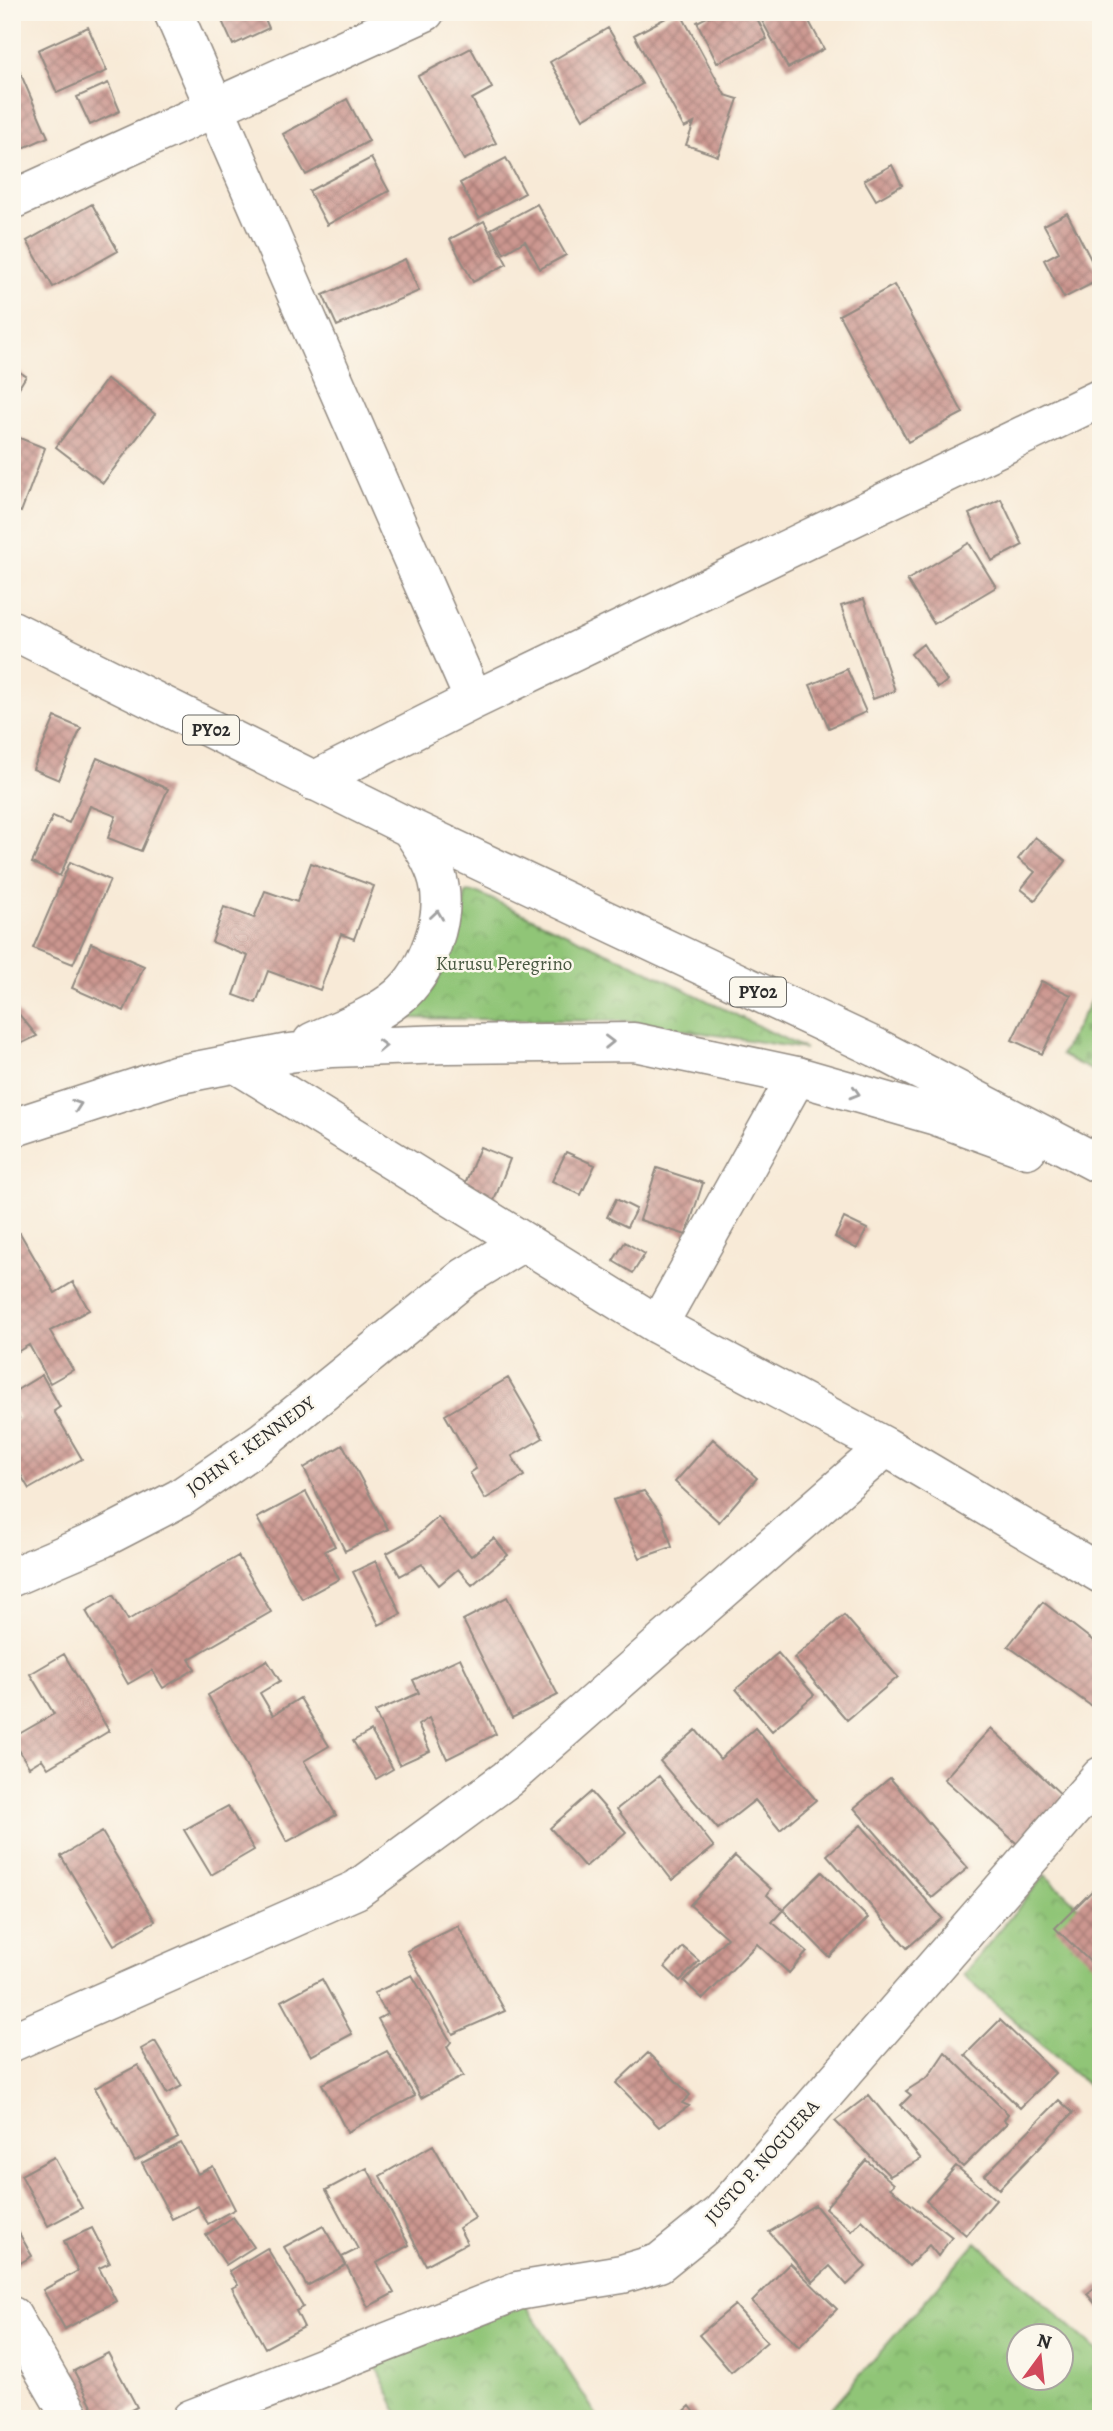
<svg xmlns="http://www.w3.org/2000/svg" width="1113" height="2431" font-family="Alegreya,serif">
<defs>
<pattern id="cemetery-stones" width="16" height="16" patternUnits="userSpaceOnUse" patternTransform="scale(1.75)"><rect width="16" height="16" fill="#90c577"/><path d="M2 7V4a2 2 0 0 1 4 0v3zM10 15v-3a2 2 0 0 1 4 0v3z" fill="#7ca967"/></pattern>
<pattern id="park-crowns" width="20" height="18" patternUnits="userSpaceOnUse" patternTransform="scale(1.75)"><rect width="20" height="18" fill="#90c577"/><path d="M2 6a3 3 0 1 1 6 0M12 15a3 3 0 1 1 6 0" fill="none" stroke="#7ca967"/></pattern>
<pattern id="building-cross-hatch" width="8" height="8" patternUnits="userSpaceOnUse" patternTransform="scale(1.75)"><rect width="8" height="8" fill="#cc9790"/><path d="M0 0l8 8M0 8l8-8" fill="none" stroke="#a67b76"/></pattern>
</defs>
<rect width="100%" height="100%" fill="#fbf7ec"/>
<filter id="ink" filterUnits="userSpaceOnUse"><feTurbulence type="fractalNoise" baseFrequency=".0143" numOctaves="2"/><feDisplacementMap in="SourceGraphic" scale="14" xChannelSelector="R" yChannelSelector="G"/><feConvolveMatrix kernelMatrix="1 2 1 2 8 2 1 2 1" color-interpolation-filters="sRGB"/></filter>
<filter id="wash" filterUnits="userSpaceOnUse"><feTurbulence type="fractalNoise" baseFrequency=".00686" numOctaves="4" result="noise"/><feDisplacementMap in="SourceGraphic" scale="28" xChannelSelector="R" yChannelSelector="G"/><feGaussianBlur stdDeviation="1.57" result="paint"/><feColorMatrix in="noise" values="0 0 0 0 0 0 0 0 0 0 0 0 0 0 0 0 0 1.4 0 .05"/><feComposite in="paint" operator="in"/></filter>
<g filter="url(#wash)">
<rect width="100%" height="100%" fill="#f8ead7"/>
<path fill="url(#cemetery-stones)" stroke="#5e7851" stroke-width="2" d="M1101 982V1075L1061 1055Z"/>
<path fill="url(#park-crowns)" stroke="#5e7851" stroke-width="2" fill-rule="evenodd" d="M466 892 478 893 639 967 805 1049 627 1021 403 1018 423 1003 447 965 461 921Z
M1045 1875 1101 1928V2097L963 1975Z
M976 2242 1101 2354V2419H822ZM1018 2336H1060V2378H1018Z
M517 2291 599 2419H401L368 2350Z"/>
<g id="blocks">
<path fill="url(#building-cross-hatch)" d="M218 12H262L269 28 233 45Z
M677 12H680L725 95 738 99 718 156 686 145 694 123 684 128 634 35Z
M717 12H754L767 39 717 63 697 22Z
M757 12H804L824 49 788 68Z
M88 27 107 71 57 93 38 50Z
M608 28 642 84 583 119 550 62Z
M471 48 492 88 472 99 496 143 464 160 418 76Z
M19 70 48 137 12 153V73Z
M108 83 120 111 90 125 77 97Z
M347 99 369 141 306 175 283 134Z
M371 158 389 191 327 225 309 191Z
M506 158 525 193 479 218 460 183Z
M892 165 902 185 876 200 864 180Z
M92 204 118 251 53 287 27 241Z
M537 204 566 255 540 269 525 241 504 253 491 229Z
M1067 213 1101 279 1064 298 1044 260 1059 252 1044 225Z
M484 221 507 264 473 282 450 239Z
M405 259 419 291 337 326 323 295Z
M894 285 963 413 908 442 839 315Z
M12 367 26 376 12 399Z
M107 379 155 414 103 483 56 447Z
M12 435 45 448 21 512 12 509Z
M1001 499 1023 545 992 561 969 514Z
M969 543 996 587 934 624 907 580Z
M864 599 895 691 873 699 841 606Z
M923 644 947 681 938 688 911 654Z
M847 669 866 712 829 728 810 685Z
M55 717 81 728 59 780 33 769Z
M97 758 168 789 141 851 108 838 116 816 90 806 60 876 32 863 53 816 69 823Z
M1035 837 1066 861 1035 900 1021 889 1035 872 1018 859Z
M70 862 110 880 73 964 33 948Z
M311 863 374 886 354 939 341 934 320 990 268 971 256 1003 234 995 248 956 212 942 224 907 254 918 265 891 297 902Z
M91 943 144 966 124 1011 72 988Z
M1041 981 1071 995 1042 1054 1012 1040Z
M12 1006 37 1036 12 1048Z
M480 1147 510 1159 492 1206 461 1194Z
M566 1152 595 1165 581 1195 552 1181Z
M657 1168 703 1183 686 1235 640 1220Z
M616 1199 636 1209 627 1227 607 1217Z
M844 1218 867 1229 857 1249 835 1237Z
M20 1233 55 1293 73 1282 89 1310 50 1331 73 1370 50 1383 29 1345 12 1355V1237Z
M625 1242 645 1254 633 1273 613 1261Z
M42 1375 60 1407 54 1411 82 1459 29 1489 12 1460V1422L19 1418 12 1406V1393Z
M508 1378 543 1438 512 1456 524 1476 485 1499 470 1473 476 1469 445 1415Z
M713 1439 757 1478 719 1522 675 1482Z
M343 1445 388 1529 345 1551 304 1468Z
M644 1491 662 1515 672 1547 640 1558 613 1500Z
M306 1492 335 1546 325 1551 339 1579 302 1599 257 1518Z
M438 1517 471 1556 494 1538 508 1555 472 1585 458 1569 439 1585 422 1564 400 1576 387 1553 413 1539Z
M238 1556 271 1612 189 1659 195 1669 163 1688 152 1670 128 1684 86 1611 113 1595 128 1620Z
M376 1561 401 1614 379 1625 353 1572Z
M507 1597 558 1695 512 1718 463 1620Z
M1043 1602 1101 1647V1713L1008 1646Z
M844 1615 898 1677 847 1720 794 1658Z
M778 1653 814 1695 772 1731 736 1689Z
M64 1654 109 1731 48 1768 42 1759 29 1767 12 1738 54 1714 30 1674Z
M460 1658 496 1734 447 1759 429 1718 418 1725 430 1751 399 1765 375 1712 419 1693 413 1680Z
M267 1660 280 1681 260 1693 273 1715 300 1698 329 1746 304 1761 336 1815 287 1842 208 1695Z
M755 1728 816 1800 780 1830 755 1800 718 1829 660 1761 696 1730 720 1759Z
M991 1728 1066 1799 1023 1849 944 1779Z
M371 1731 393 1769 376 1779 353 1741Z
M659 1776 714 1847 672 1880 617 1809Z
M890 1778 968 1868 932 1898 854 1808Z
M591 1792 626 1832 585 1867 550 1828Z
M228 1806 254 1850 211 1875 184 1830Z
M861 1825 942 1918 907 1948 827 1855Z
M102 1832 155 1921 114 1945 61 1856Z
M735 1856 771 1889 767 1895 783 1910 772 1922 807 1952 789 1973 757 1944 703 1999 684 1981 727 1938 690 1905Z
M822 1872 868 1918 829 1957 783 1910Z
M1098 1885 1101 1888V1972L1055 1928Z
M458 1926 505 2011 453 2034 407 1951Z
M683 1947 699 1961 680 1981 665 1967Z
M412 1975 451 2042 447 2047 463 2076 421 2098 378 2019 387 2014 374 1993Z
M322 1979 352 2034 311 2056 281 2001Z
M1000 2020 1055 2073 1020 2108 965 2055Z
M155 2041 182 2086 167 2094 141 2049Z
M387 2051 415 2096 347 2132 322 2084Z
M945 2052 1008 2114 1004 2120 1007 2123 963 2167 901 2105 911 2095 906 2091 928 2077Z
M648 2053 690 2095 682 2103 689 2106 659 2127 616 2083Z
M138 2065 178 2138 135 2161 95 2088Z
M869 2095 921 2159 890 2176 835 2121Z
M1059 2100 1073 2113 999 2189 985 2175Z
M181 2143 198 2174 213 2166 235 2209 208 2224 198 2206 172 2219 142 2163Z
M433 2145 475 2218 459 2228 467 2243 426 2265 380 2176Z
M54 2157 82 2208 48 2226 21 2175Z
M866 2160 894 2184 890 2188 952 2237 938 2256 929 2245 909 2266 862 2220 852 2231 825 2208Z
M956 2166 996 2200 966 2235 926 2201Z
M367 2168 409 2245 377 2263 394 2293 368 2307 342 2257 358 2249 326 2190Z
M815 2205 866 2267 847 2285 830 2266 813 2282 769 2232Z
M233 2217 254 2247 226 2265 206 2235Z
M15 2226 32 2256 12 2268V2227Z
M323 2226 346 2265 307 2286 284 2247Z
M92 2228 110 2263 99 2268 116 2301 65 2329 43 2290 78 2271 64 2241Z
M267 2248 303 2307 296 2311 304 2327 265 2348 232 2288 238 2285 229 2271Z
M790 2263 837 2309 799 2347 752 2302Z
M1099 2284 1101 2287V2311L1087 2294Z
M735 2305 767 2342 731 2372 699 2335Z
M108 2353 137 2407 114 2419H99L74 2371Z
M690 2406 700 2419H676Z"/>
</g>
</g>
<g filter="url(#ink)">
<use href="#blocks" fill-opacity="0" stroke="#928a81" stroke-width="2"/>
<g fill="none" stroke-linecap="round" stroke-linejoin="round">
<defs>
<path id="minor" d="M173 12 474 700
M12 200 425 12
M313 781 474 700 1101 398
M235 1063 658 1325 886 1447 1101 1574
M658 1325 797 1076
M12 1577 103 1538 180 1498 263 1441 465 1277 523 1242
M12 2042 356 1890 507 1779 886 1447
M12 2316 72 2419
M191 2419 517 2291 622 2274 659 2263 721 2213 1101 1776"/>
<path id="major" d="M12 630 410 828 877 1048 1101 1165
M312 1042C340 1029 374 1017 398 997 427 973 448 917 438 880 433 861 421 844 410 828
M12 1128 175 1075 289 1053 332 1048 447 1044 634 1042 797 1076 933 1115 1027 1149"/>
</defs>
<use href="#minor" stroke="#928a81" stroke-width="41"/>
<use href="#major" stroke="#928a81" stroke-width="41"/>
<use href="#minor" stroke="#fff" stroke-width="38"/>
<use href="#major" stroke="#fff" stroke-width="38"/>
</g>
<defs><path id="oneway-chevron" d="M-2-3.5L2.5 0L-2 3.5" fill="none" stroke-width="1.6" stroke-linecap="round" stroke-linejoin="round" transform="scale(1.75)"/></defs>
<g stroke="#a0a0a0">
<use href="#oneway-chevron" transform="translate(437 915) rotate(-82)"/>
<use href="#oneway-chevron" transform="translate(609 1042) rotate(-1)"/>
<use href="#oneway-chevron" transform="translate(382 1046) rotate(-2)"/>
<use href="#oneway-chevron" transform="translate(855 1093) rotate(16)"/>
<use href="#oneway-chevron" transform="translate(77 1105) rotate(-19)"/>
</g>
</g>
<g text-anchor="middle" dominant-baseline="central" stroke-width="5" stroke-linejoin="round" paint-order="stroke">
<g fill="#fbf7ec" stroke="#696865" stroke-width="2">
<rect x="183" y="715.5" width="56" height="29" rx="5"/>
<rect x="730" y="977.5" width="56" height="29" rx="5"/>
</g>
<g font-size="18" font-weight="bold" fill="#2b2b2b">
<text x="211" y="730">PY02</text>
<text x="758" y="992">PY02</text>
</g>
<g font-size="19" fill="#495942" stroke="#fbf7ec">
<text x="504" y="964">Kurusu Peregrino</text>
</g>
<g font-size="19" fill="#2b2b2b" stroke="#fbf7ec">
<text transform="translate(251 1446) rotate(-36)">JOHN F. KENNEDY</text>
<text transform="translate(762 2162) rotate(-48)">JUSTO P. NOGUERA</text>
</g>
</g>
<rect width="1113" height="2431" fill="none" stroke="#fbf7ec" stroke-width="42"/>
<g transform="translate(1040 2357) rotate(15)"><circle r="33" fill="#fbf7ec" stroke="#a8a59f" stroke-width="2"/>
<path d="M0-5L12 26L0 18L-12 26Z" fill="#d1495b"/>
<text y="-10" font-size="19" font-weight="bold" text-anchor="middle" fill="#2b2b2b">N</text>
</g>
</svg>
